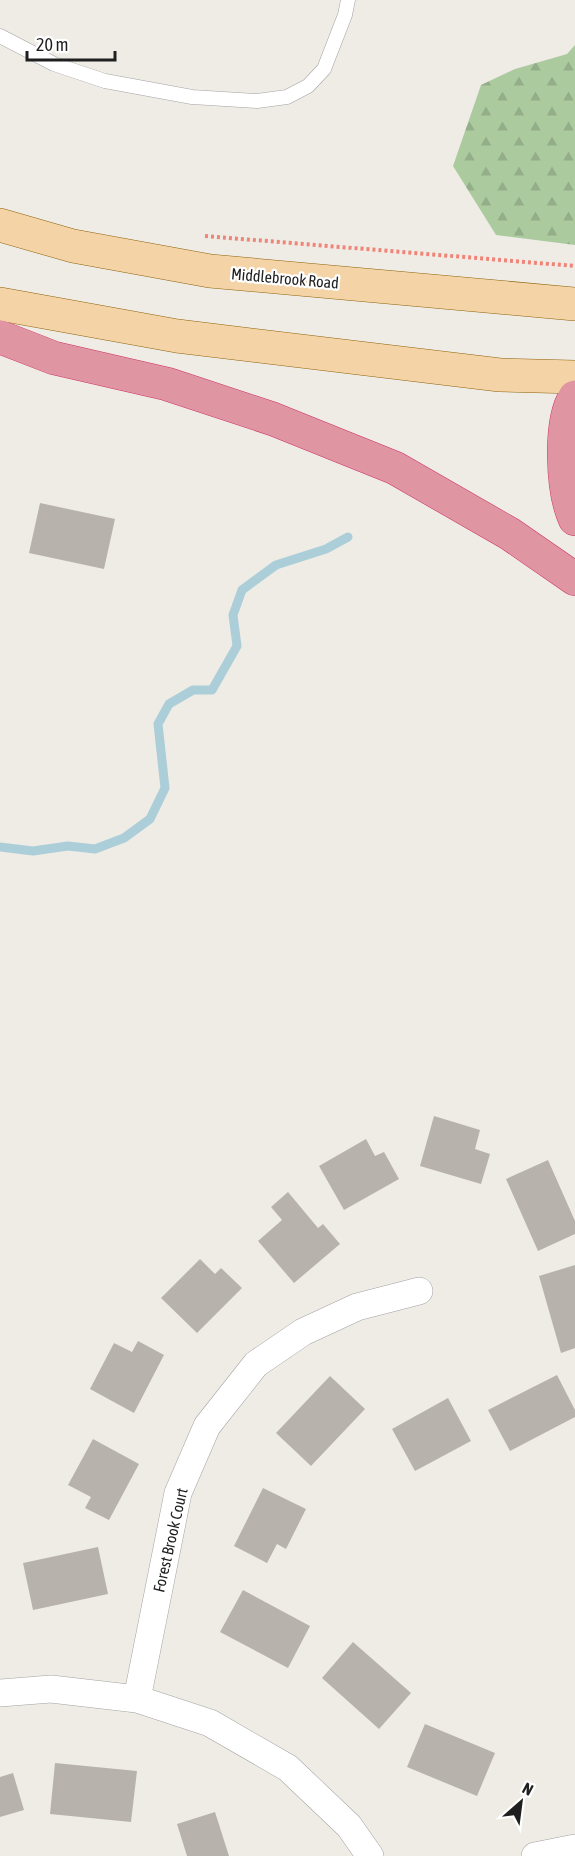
<svg xmlns="http://www.w3.org/2000/svg" width="575" height="1856" font-family="'Asap Condensed',sans-serif">
<defs>
<pattern id="forest-firs" width="22" height="20" patternUnits="userSpaceOnUse" patternTransform="scale(1.5)"><rect width="22" height="20" fill="#abcb9f"/><path d="M5 1l3.5 6h-7zM16 11l3.5 6h-7z" fill="#93ae88"/></pattern>
</defs>
<rect width="100%" height="100%" fill="#efece6"/>
<path fill="url(#forest-firs)" d="M575 45V245L496 235 453 166 481 85 515 69 567 54Z"/>
<g fill="none" stroke-linecap="round" stroke-linejoin="round">
<path stroke="#abced9" stroke-width="9" d="M0 847 33 851 68 846 95 849 124 838 150 819 165 788 158 724 169 704 193 690H212L237 646 233 615 242 590 276 565 326 549 348 537"/>
</g>
<path fill="#b8b2ac" d="M40 503 115 519 104 569 29 553Z
M434 1116 480 1130 475 1149 490 1154 481 1184 420 1166Z
M366 1139 375 1156 384 1152 399 1179 344 1210 319 1166Z
M548 1160 575 1221V1234L538 1251 506 1179Z
M288 1192 318 1228 323 1224 340 1244 294 1283 258 1241 282 1220 271 1207Z
M200 1259 215 1274 221 1268 242 1288 197 1333 161 1298Z
M575 1265V1348L561 1353 539 1276Z
M138 1341 164 1355 134 1413 90 1389 114 1343 132 1352Z
M557 1375 575 1410V1417L510 1451 488 1410Z
M330 1376 365 1409 311 1466 276 1433Z
M448 1398 471 1441 415 1471 392 1429Z
M93 1439 139 1464 109 1520 85 1508 91 1497 68 1485Z
M263 1488 306 1509 286 1549 277 1544 267 1563 234 1546Z
M98 1547 108 1594 33 1610 23 1563Z
M243 1590 310 1626 288 1668 220 1632Z
M353 1642 411 1693 379 1729 322 1678Z
M425 1724 495 1753 477 1796 407 1767Z
M55 1763 137 1771 131 1822 50 1814Z
M13 1773 24 1810 0 1817V1777Z
M215 1812 229 1856H187L177 1824Z"/>
<g fill="none" stroke-linecap="round" stroke-linejoin="round">
<defs>
<path id="lane" d="M0 36 54 64 105 81 192 97 257 101 287 97 308 86 324 69 345 15 348 0"/>
<path id="street" d="M0 1693 51 1689 137 1699 210 1723 288 1768 349 1826 370 1856
M137 1699 178 1493 207 1426 256 1364 303 1332 357 1307 419 1291
M535 1856 575 1848"/>
<path id="primary" d="M0 225 73 246 210 271 575 304
M0 304 177 336 500 375 575 377"/>
<path id="highway" d="M0 337 54 358 167 384 273 419 395 468 510 534 575 579
M575 397C559 422 562 491 575 519"/>
</defs>
<use href="#lane" stroke="#a3a3a3" stroke-width="15"/>
<use href="#street" stroke="#a3a3a3" stroke-width="28"/>
<use href="#primary" stroke="#8e640c" stroke-width="34"/>
<use href="#highway" stroke="#cd3467" stroke-width="34"/>
<path stroke="#ef8578" stroke-width="4" stroke-dasharray="3 3" stroke-linecap="butt" d="M205 236 575 266"/>
<use href="#lane" stroke="#fff" stroke-width="14"/>
<use href="#street" stroke="#fff" stroke-width="27"/>
<use href="#primary" stroke="#f4d3a6" stroke-width="33"/>
<use href="#highway" stroke="#e095a2" stroke-width="33"/>
</g>
<g text-anchor="middle" dominant-baseline="central" stroke-width="4.5" stroke-linejoin="round" paint-order="stroke">
<g font-size="16" fill="#1f1f1f" stroke="#fff">
<text transform="translate(285 278) rotate(5)">Middlebrook Road</text>
<text transform="translate(170 1540) rotate(-77)">Forest Brook Court</text>
</g>
</g>
<g transform="translate(521 1802) rotate(28)" stroke="#ffffff" stroke-width="4.5" paint-order="stroke">
<path d="M0-4.5L10 22L0 15L-10 22Z" fill="#1f1f1f"/>
<text y="-9" font-size="16" font-weight="bold" text-anchor="middle" fill="#1f1f1f">N</text>
</g>
<path d="M27 51v9h88v-9" fill="none" stroke="#1f1f1f" stroke-width="3"/>
<text x="36" y="51" font-size="18" fill="#1f1f1f" stroke="#ffffff" stroke-width="4.5" paint-order="stroke">20 m</text>
</svg>
